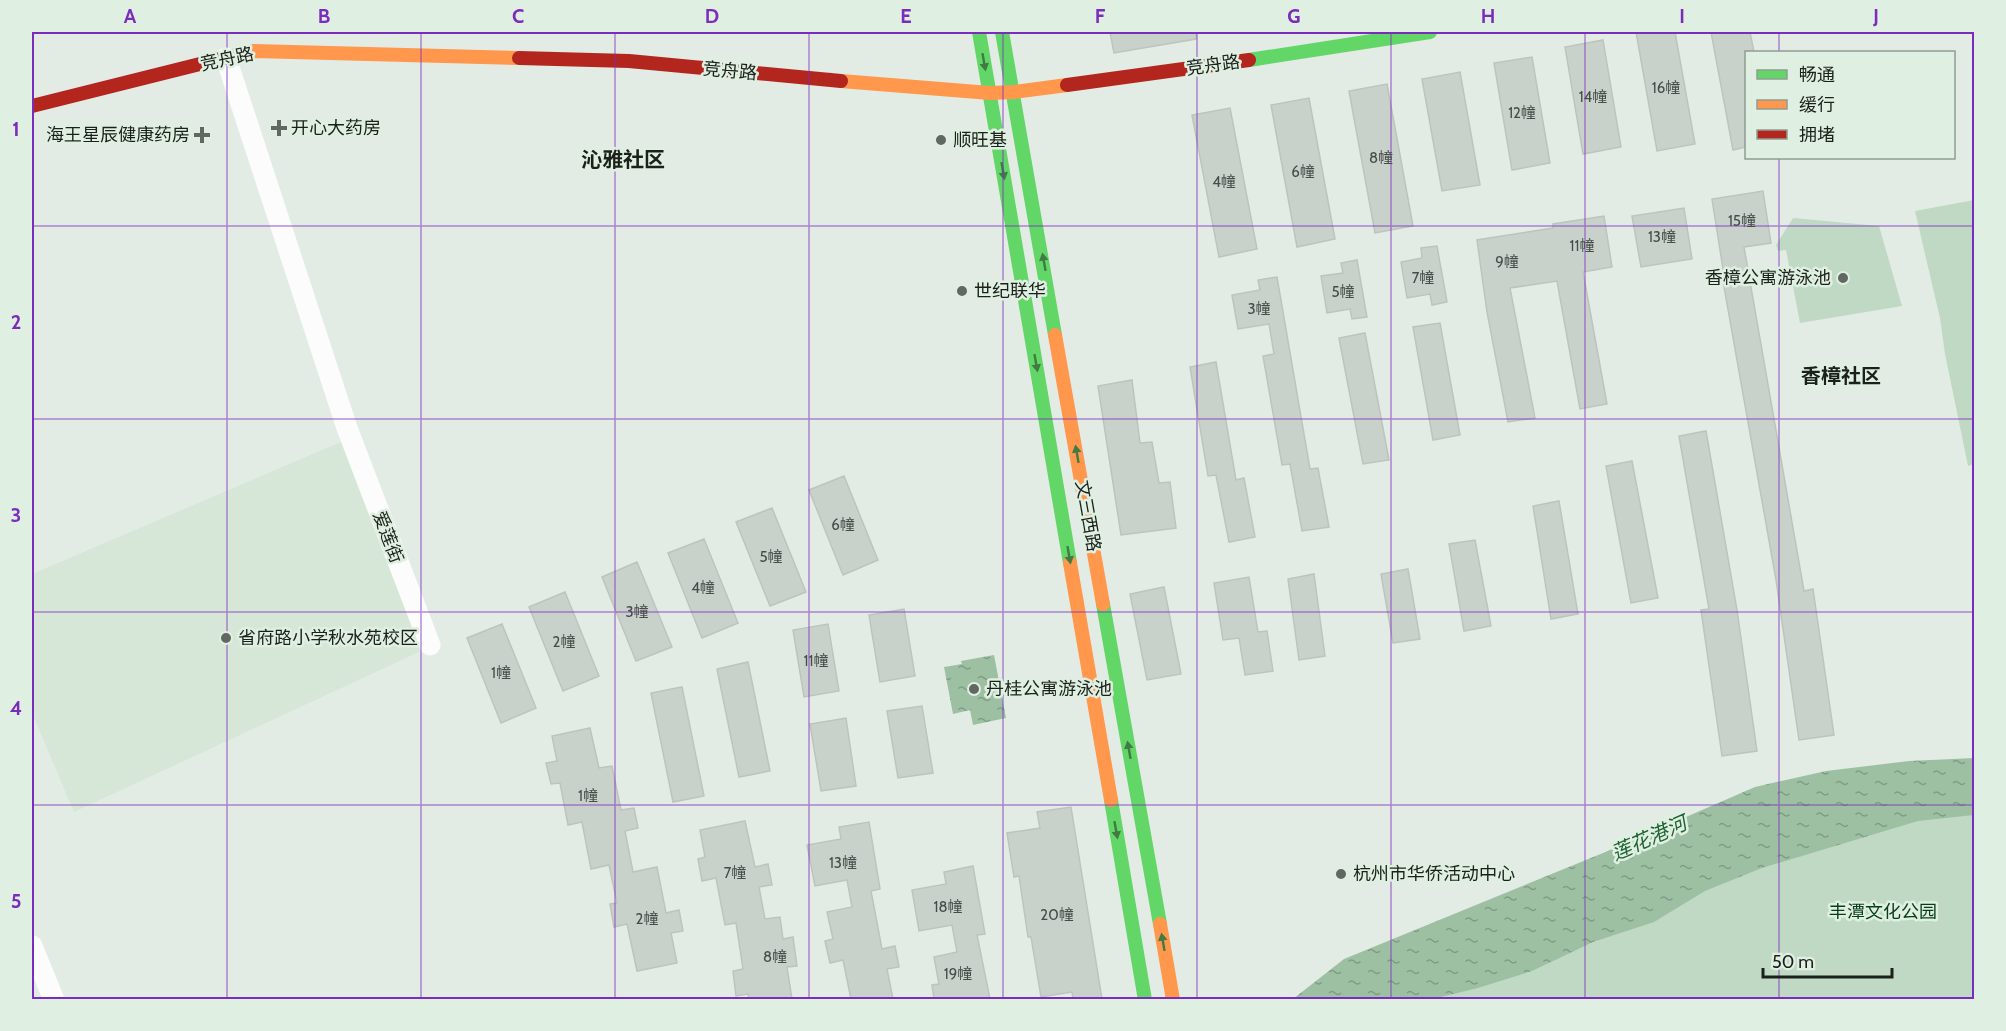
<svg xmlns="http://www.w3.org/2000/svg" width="2006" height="1031" font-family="Cabin,'Noto Sans SC',sans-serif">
<defs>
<pattern id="water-ripples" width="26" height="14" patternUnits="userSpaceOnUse" patternTransform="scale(1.5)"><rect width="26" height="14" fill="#9dc0a3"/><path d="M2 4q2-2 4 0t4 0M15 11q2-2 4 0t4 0" fill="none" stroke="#7f9c84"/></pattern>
</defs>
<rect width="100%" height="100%" fill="#e2ece4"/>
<path fill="#d6e7d8" d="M357 435 422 623 419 652 74 812 32 713V574Z"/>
<path fill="#c0d9c4" d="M1974 200V464L1968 466 1945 354 1940 318 1915 211Z
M1793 218 1879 226 1902 306 1800 323 1786 250 1778 251 1776 245Z
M1974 802V998L1971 999 1431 1000 1781 843Z"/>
<path fill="url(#water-ripples)" d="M994 655 1006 718 973 725 970 710 953 714 944 667 962 664 961 661Z
M1974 758V815L1918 821 1762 868 1705 891 1654 922 1593 942 1532 971 1478 988 1432 999H1293L1344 959 1603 853 1755 787 1826 771 1909 761Z"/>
<path fill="#c9d1cb" stroke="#bdc4be" stroke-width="1.5" d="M1110 32H1196V39L1114 53Z
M1636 32H1675L1695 144 1657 151Z
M1711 32H1750L1754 52H1746V147L1733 150Z
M1603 40 1621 147 1583 154 1565 47Z
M1532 57 1550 163 1512 170 1494 63Z
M1460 72 1480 185 1442 191 1422 79Z
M1387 84 1413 226 1375 233 1349 91Z
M1309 98 1335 239 1297 247 1271 105Z
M1230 108 1257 249 1219 257 1192 115Z
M1763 191 1771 243 1744 247 1804 591 1813 589 1834 735 1799 740 1776 580 1721 270 1723 269 1712 199Z
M1684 208 1692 259 1641 267 1632 216Z
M1604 216 1612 267 1583 272 1607 404 1580 409 1557 281 1510 288 1535 418 1508 422 1487 312 1477 240 1553 228V224Z
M1437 246 1447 302 1432 305 1430 294 1407 298 1401 262 1422 258 1421 248Z
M1357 260 1367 317 1352 319 1350 309 1327 313 1321 276 1343 273 1341 263Z
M1277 277 1310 469 1318 468 1329 527 1302 531 1290 464 1282 465 1263 356 1274 354 1269 324 1238 329 1232 295 1260 290 1258 280Z
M1440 323 1460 435 1433 440 1413 327Z
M1365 333 1389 460 1363 464 1339 338Z
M1216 362 1236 480 1244 478 1255 537 1229 542 1216 475 1208 476 1190 367Z
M1132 380 1140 443 1152 442 1159 483 1170 482 1176 528 1121 535 1098 386Z
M1706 431 1737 610 1757 751 1722 756 1701 610 1709 609 1679 436Z
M1632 461 1658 598 1631 603 1606 466Z
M844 476 878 560 843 575 809 490Z
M1559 501 1578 614 1551 619 1533 506Z
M772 508 806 592 770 606 736 522Z
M704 539 738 623 702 638 668 553Z
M1475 540 1491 626 1464 631 1449 544Z
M637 562 672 647 636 661 602 577Z
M1408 569 1420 639 1393 643 1381 574Z
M1314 574 1325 656 1299 660 1288 579Z
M1249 577 1258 632 1267 631 1273 671 1245 675 1239 638 1223 640 1214 583Z
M1164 587 1181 674 1147 680 1130 594Z
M565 592 599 676 563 691 529 607Z
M904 609 915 676 880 682 869 615Z
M502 624 536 708 501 723 467 638Z
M828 624 839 691 804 697 793 630Z
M748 662 770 771 739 777 717 669Z
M682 687 704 796 673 802 651 693Z
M922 706 933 773 898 778 887 711Z
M846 718 856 786 821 791 810 724Z
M590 728 599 768 612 766 621 810 634 808 638 828 625 831 633 872 657 867 666 913 679 910 683 931 671 933 677 963 637 971 627 924 614 927 610 904 617 903 609 865 591 869 582 822 568 825 560 783 551 784 546 763 557 761 552 736Z
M1071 807 1102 999H1073L1072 992 1041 997 1031 937H1028L1019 876 1014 877 1007 833 1040 828 1037 812Z
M745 821 755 867 768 864 772 885 759 887 765 919 780 917 783 939 793 937 797 966 787 967 792 999H749L748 994 736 996 733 971 743 969 736 923 725 925 716 878 702 881 698 859 705 857 700 830Z
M869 822 880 889 871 891 882 949 895 946 899 967 887 969 893 999H851L843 960 830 963 825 941 833 939 827 912 852 907 847 880 815 886 807 845 841 839 839 827Z
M973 866 985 934 977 935 990 999H934L932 985 939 984 934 957 957 952 952 925 919 931 912 890 946 884 944 872Z"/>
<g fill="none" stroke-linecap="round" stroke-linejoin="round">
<path stroke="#fbfcfb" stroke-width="21" d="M226 58 347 428 430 645
M32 946 54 1000"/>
<path stroke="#63d668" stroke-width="14" d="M979 32 1070 563
M1002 32 1055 335
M1249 60 1430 32
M1103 604 1160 924
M1111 800 1145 1000"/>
<path stroke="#ff974d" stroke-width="14" d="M228 57 254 51 519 58
M841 81 990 93 1014 92 1067 85
M1055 335 1103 604
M1070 563 1111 800
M1160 924 1173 1000"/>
<path stroke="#b3261e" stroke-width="14" d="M519 58 629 61 841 81
M1067 85 1249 60
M32 106 228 57"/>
</g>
<defs><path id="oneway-solid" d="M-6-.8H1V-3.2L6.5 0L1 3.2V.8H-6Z" transform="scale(1.5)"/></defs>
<g fill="#3f7b42">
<use href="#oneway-solid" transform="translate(984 62) rotate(80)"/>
<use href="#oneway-solid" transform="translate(1003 171) rotate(80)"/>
<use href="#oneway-solid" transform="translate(1044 262) rotate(-100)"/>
<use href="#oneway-solid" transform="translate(1036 363) rotate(80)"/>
<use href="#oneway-solid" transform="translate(1077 454) rotate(-100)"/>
<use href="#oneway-solid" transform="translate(1069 555) rotate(80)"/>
<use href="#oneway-solid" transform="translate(1129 750) rotate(-100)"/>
<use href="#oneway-solid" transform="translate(1116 830) rotate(80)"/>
<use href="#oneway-solid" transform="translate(1163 942) rotate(-100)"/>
</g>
<path fill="none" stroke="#7b2cbf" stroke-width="1.5" stroke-opacity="0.55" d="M227 32V1000M421 32V1000M615 32V1000M809 32V1000M1003 32V1000M1197 32V1000M1391 32V1000M1585 32V1000M1779 32V52M1779 158V1000M32 226H1974M32 419H1974M32 612H1974M32 805H1974"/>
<g fill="#616761" stroke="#dfefe1" stroke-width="2">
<path d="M276 119h6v6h6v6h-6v6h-6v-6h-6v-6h6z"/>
<path d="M199 126h6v6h6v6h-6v6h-6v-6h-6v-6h6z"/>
<circle cx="941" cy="140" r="6"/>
<circle cx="1843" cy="278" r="6"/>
<circle cx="962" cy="291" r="6"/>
<circle cx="226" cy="638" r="6"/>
<circle cx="974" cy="689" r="6"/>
<circle cx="1341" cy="874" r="6"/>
</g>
<g text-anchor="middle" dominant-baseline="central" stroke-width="5" stroke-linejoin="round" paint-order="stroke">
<g font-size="15" fill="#464c47">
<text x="1666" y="88">16幢</text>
<text x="1593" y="97">14幢</text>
<text x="1522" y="113">12幢</text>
<text x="1381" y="158">8幢</text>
<text x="1303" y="172">6幢</text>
<text x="1224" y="182">4幢</text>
<text x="1742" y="221">15幢</text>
<text x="1662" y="237">13幢</text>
<text x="1582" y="246">11幢</text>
<text x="1507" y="262">9幢</text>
<text x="1423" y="278">7幢</text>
<text x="1343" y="292">5幢</text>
<text x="1259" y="309">3幢</text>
<text x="843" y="525">6幢</text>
<text x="771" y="557">5幢</text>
<text x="703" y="588">4幢</text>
<text x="637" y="612">3幢</text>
<text x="564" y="642">2幢</text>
<text x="816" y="661">11幢</text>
<text x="501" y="673">1幢</text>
<text x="588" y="796">1幢</text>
<text x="843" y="863">13幢</text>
<text x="735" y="873">7幢</text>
<text x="948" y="907">18幢</text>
<text x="1057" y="915">20幢</text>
<text x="647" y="919">2幢</text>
<text x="775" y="957">8幢</text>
<text x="958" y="974">19幢</text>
</g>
<g font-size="18" fill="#1b201b" stroke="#dfefe1">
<text transform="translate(227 59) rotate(-12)">竞舟路</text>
<text transform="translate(1213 65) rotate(-8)">竞舟路</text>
<text transform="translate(730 71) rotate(5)">竞舟路</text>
<text transform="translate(1088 516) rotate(80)">文三西路</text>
<text transform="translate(388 537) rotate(69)">爱莲街</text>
</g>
<g font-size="18" fill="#1b201b" stroke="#dfefe1" text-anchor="start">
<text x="291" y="128">开心大药房</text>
<text x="190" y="135" text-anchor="end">海王星辰健康药房</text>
<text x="953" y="140">顺旺基</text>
<text x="1831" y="278" text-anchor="end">香樟公寓游泳池</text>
<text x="974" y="291">世纪联华</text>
<text x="238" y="638">省府路小学秋水苑校区</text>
<text x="986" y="689">丹桂公寓游泳池</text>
<text x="1353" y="874">杭州市华侨活动中心</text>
</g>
<g font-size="18" fill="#073d18" stroke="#dfefe1">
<text x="1883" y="912">丰潭文化公园</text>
</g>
<g font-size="20" font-weight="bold" fill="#1b201b" stroke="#dfefe1">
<text x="1841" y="376">香樟社区</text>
</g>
<g font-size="20" font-style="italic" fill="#1f6332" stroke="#dfefe1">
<text transform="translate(1649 838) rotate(-24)">莲花港河</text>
</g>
<g font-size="21" font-weight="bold" fill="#1b201b" stroke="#dfefe1">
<text x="623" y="159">沁雅社区</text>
</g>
</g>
<rect width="2006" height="1031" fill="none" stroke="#dfefe1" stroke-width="66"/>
<rect x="1745" y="51" width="210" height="108" fill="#dfefe1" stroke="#919c92" stroke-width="1.5"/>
<rect x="1757" y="70" width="30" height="9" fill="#63d668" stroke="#919c92" stroke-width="1.5"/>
<text x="1799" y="81" font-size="18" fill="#1b201b">畅通</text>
<rect x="1757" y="100" width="30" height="9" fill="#ff974d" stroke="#919c92" stroke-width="1.5"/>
<text x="1799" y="111" font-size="18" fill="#1b201b">缓行</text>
<rect x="1757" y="130" width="30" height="9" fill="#b3261e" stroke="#919c92" stroke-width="1.5"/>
<text x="1799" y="141" font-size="18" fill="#1b201b">拥堵</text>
<path d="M1763 968v9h129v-9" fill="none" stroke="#1b201b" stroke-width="3"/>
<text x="1772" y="968" font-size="18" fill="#1b201b" stroke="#dfefe1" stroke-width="4.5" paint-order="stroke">50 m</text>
<rect x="33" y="33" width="1940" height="965" fill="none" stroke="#7b2cbf" stroke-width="2"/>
<g font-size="20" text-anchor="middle" font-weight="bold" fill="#7b2cbf">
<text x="130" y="23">A</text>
<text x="324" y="23">B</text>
<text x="518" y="23">C</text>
<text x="712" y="23">D</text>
<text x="906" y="23">E</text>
<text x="1100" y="23">F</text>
<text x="1294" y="23">G</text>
<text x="1488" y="23">H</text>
<text x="1682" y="23">I</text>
<text x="1876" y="23">J</text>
<text x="16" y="136">1</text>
<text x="16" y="329">2</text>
<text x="16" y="522">3</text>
<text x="16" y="715">4</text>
<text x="16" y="908">5</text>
</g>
</svg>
